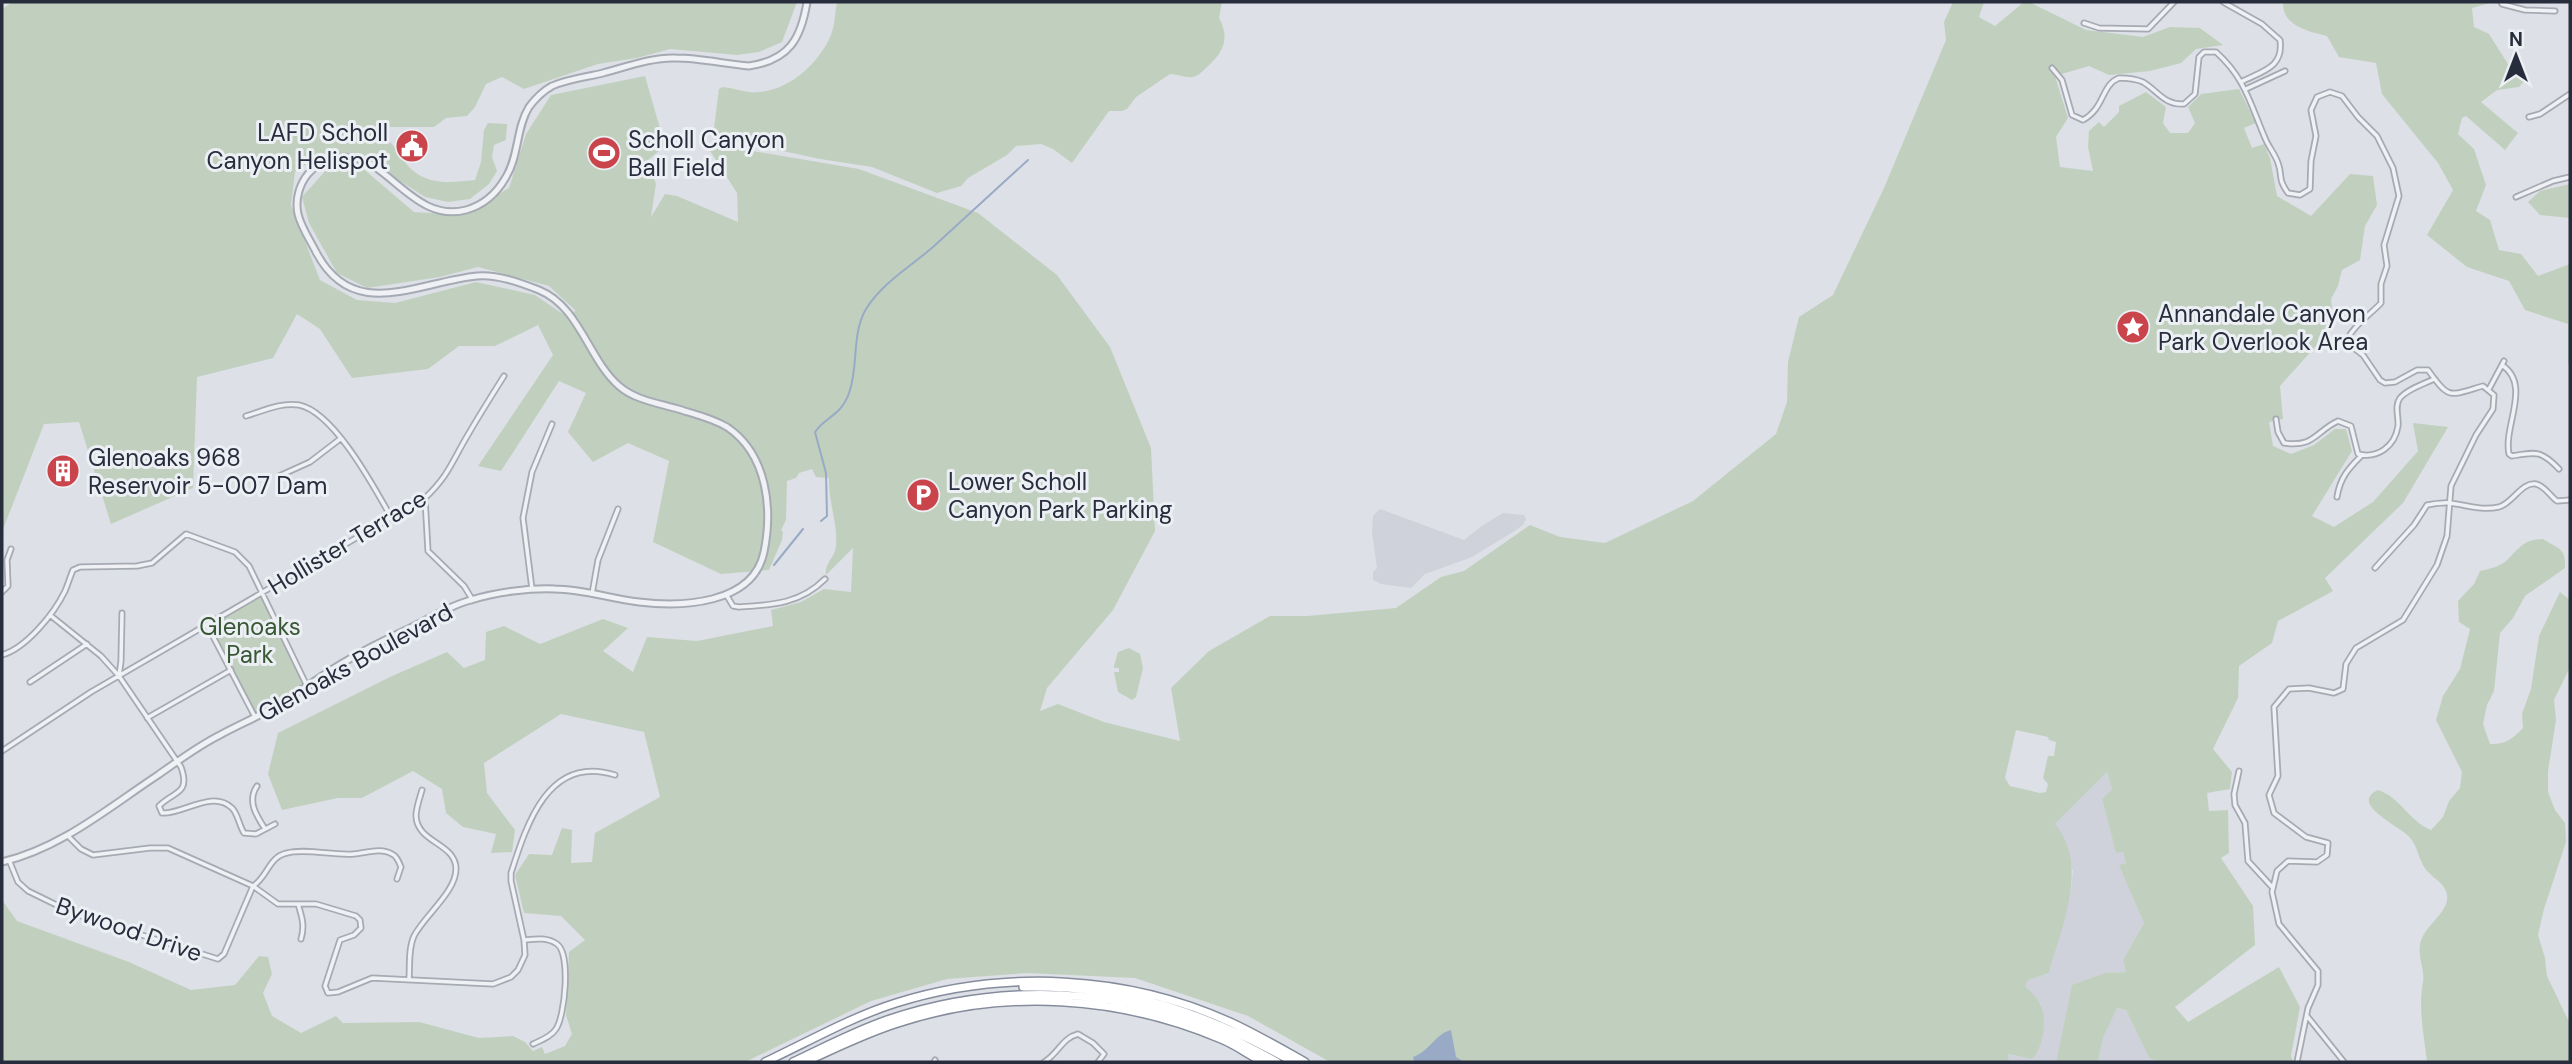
<svg xmlns="http://www.w3.org/2000/svg" width="2572" height="1064" font-family="'DM Sans',sans-serif">
<rect width="100%" height="100%" fill="#dde0e6"/>
<path fill="#cfd2db" d="M1380 509 1464 540 1483 525 1503 513 1524 515 1526 519 1523 525 1513 532 1472 557 1425 574 1411 588 1381 584 1373 580V572L1377 568 1372 532 1373 516Z
M2107 772 2112 789 2102 799 2116 852 2123 851 2126 863 2120 865 2144 923 2123 960 2126 972 2105 973 2072 986 2056 1062H2009L2007 1054 2032 1059 2041 1005 2025 986 2028 980 2049 973 2071 891 2073 871 2055 824Z
M2116 1008 2126 1010 2149 1058 2159 1062H2098L2103 1038Z"/>
<path fill="#c1d0be" fill-rule="evenodd" d="M13 2H797L782 42 759 52 737 55 670 49 637 58 598 64 524 89 502 77 486 84 475 107 467 116 446 118 434 127H385L383 137C394 143 396 151 404 161 423 186 446 183 475 180L481 162 484 130 488 123 507 124 506 140 494 145 492 157 497 171 489 184 470 199 448 202 425 197 357 153 321 154 295 172 291 205 320 280 357 300 395 303 476 282 535 295 563 314 576 311 549 286 478 267 440 277 367 288 337 273 309 223 302 197 327 169 360 166 414 212 463 215 509 188 526 134 551 95 645 76 665 146 648 160 656 184 651 217 665 194 677 196 738 222 737 193 705 143 859 169 978 213 1057 275 1110 347 1151 448 1155 531 1113 610 1047 688 1040 711 1058 704 1104 722 1180 741 1171 688 1209 651 1270 616H1307L1396 608 1441 577 1464 571 1530 525 1560 537 1605 543 1693 501 1776 434 1787 402 1788 362 1799 317 1833 295 1884 188 1946 40 1944 22 1953 2H1984L1979 17 1995 26 2024 2H2029L2086 30 2143 37 2170 27 2200 28 2223 45 2196 49 2181 63 2150 71 2109 75 2089 66 2055 76 2068 118 2056 137 2060 167 2093 171 2088 147 2089 131 2099 122 2104 127 2119 112V106L2146 92 2166 107 2163 123 2170 133H2188L2195 123 2188 107 2201 94 2239 89 2256 123 2244 128 2252 148 2264 144 2270 158 2277 196 2311 216 2350 174 2373 176 2377 205 2365 226 2360 260 2342 270 2338 286 2331 299 2334 326 2280 386 2283 419 2269 422 2273 446 2291 454 2314 445 2335 429H2346L2352 451 2312 516 2334 527 2373 502 2418 451 2413 423 2448 427 2403 503 2325 578 2333 591 2278 621 2272 643 2239 666 2238 698 2213 749 2232 772 2230 789 2207 793 2209 811 2228 810 2229 853 2221 858 2253 906 2255 945 2175 1007 2188 1022 2279 967 2300 1007 2291 1056 2293 1062H2159L2149 1058 2126 1010 2117 1008 2103 1038 2098 1062H2056L2072 985 2105 973 2126 972 2123 960 2144 923 2119 865 2126 863 2123 852 2116 853 2102 799 2112 789 2107 772 2055 824C2090 866 2061 927 2049 973L2028 980 2025 986C2030 991 2037 997 2040 1004 2048 1017 2043 1049 2032 1059L2008 1054 2009 1062H1330L1248 1016 1135 978 1027 973 947 979 871 1001 745 1062H2V900L17 921 129 962 191 990 235 985 259 956 268 957 272 974 263 993 272 1016 301 1033 336 1016 343 1023 419 1022 479 1038 513 1036 525 1042 533 1051 542 1047 545 1054 565 1046 572 1034 566 1015 569 952 585 940 561 916 524 913 515 875 529 854 552 855 562 828 572 830 571 863 592 862 595 833 660 797 644 732 561 714 484 763 487 793 515 830 512 852 491 853 496 834 463 827 446 813 442 789 413 771 362 798H338L282 810 268 774 278 733 390 677 447 652 464 668 485 660 486 632 504 626 540 644 603 619 628 628 603 651 633 672 647 637 697 641 773 626 771 610 801 602 824 589 851 592 853 548 826 575C824 563 836 557 836 545 838 524 828 501 829 478L816 477 812 469 799 473 796 478 787 481 786 520 781 530 783 532 782 540 769 570 721 574 653 542 669 461 628 443 593 462 568 432 586 393 559 381 501 471 478 466 553 355 538 325 495 346H459L428 369 352 378 320 329 297 314 273 358 197 377 193 488 111 524 79 422 44 424 2 532V9ZM2016 730 2048 737 2049 740 2056 742 2054 756H2048L2043 778 2048 784 2046 792 2040 793 2010 786 2005 778Z
M837 2H1222L1219 18C1230 38 1224 52 1207 67 1204 70 1198 76 1193 77 1187 78 1176 74 1170 74L1136 97 1127 109 1122 111H1109L1072 163 1053 149 1041 144 1016 146 1007 155 968 178 961 186 937 193 872 167 820 159 713 136 719 89 723 87C732 88 741 91 750 92 785 95 818 65 831 35 835 25 835 12 837 2Z
M2283 2H2494L2472 8 2474 27 2489 34 2508 64 2525 80 2519 87 2497 90 2481 102 2518 133 2505 150 2466 116 2462 118 2458 134 2474 149 2486 185 2476 211 2490 220 2499 250 2521 254 2538 276 2570 264V364H2568V324L2525 310 2509 281 2467 267 2427 235 2453 190 2438 163 2382 94 2376 63 2339 57 2327 36C2308 31 2282 26 2283 2Z
M2570 184V218L2540 215 2528 202 2540 191Z
M2543 539C2558 549 2566 547 2565 568L2525 596 2513 618 2500 633 2494 691 2487 705 2483 724 2490 744C2504 745 2513 739 2523 728L2522 714 2531 689 2539 636 2560 592 2570 600V667L2554 700 2556 720 2548 771V792L2555 810 2565 823 2566 842 2544 909 2538 935 2545 958 2547 976 2570 1024V1062H2427C2424 1035 2418 1009 2423 982 2425 971 2418 957 2420 945 2423 924 2456 910 2445 889 2440 880 2428 875 2423 865 2417 854 2417 842 2405 833 2398 828 2370 811 2369 802 2368 796 2373 792 2378 790 2400 797 2410 822 2431 830L2443 817 2449 801 2460 788 2462 772 2436 720 2443 696 2460 669 2470 629 2459 622 2458 601 2474 584 2480 571C2489 569 2499 567 2506 561 2519 549 2523 539 2543 539Z
M263 593 307 686 255 717 207 625Z
M1129 648 1140 654 1143 668 1136 697 1132 700 1118 692 1114 672H1119V668H1114V666L1118 652Z"/>
<path fill="#99aac6" d="M1451 1030 1456 1057 1464 1062H1414L1413 1057C1429 1052 1435 1034 1451 1030Z"/>
<g fill="none" stroke-linecap="round" stroke-linejoin="round">
<path stroke="#99aac6" stroke-width="2" d="M821 521 827 516 826 473 815 432C826 416 841 416 849 393 859 366 851 335 866 309 882 283 910 267 933 247 965 218 996 189 1028 160
M774 565 803 529"/>
<defs>
<path id="minor" d="M2223 2 2262 24 2280 40C2284 68 2262 71 2241 82
M2501 2 2502 4 2525 10 2555 11
M2084 23 2099 28 2148 29 2174 2
M2052 68 2062 80 2072 115 2083 120C2105 108 2101 85 2119 78 2127 78 2136 79 2143 82 2158 91 2164 105 2184 104L2195 94 2199 57 2204 52H2216C2245 78 2250 103 2265 138 2268 146 2275 154 2278 163 2283 176 2277 178 2288 193L2300 195 2310 189 2311 161 2316 136 2311 110 2317 97 2330 92 2342 96 2358 117 2377 136 2393 168 2399 196 2384 245 2387 266 2381 284V303C2371 314 2355 324 2348 338L2355 349 2363 355 2380 380 2385 383 2395 382 2417 370H2428C2450 400 2448 396 2483 386L2494 395 2493 409 2476 435 2451 486 2447 536 2437 565 2403 620 2356 648 2346 664 2343 689 2334 693 2309 688 2289 689 2274 707 2278 776 2269 795 2274 813 2306 837 2328 843 2327 855 2317 862 2288 861 2277 871 2272 892 2279 924 2318 971V985L2308 1008 2297 1062
M2246 89 2285 71
M2529 117 2540 114 2570 94
M2516 197 2553 181 2570 177
M2502 365C2532 385 2503 426 2509 454L2512 456C2536 452 2541 450 2559 469
M2489 389 2504 361
M246 416C263 411 281 402 299 405 334 412 374 487 391 517
M2276 419 2278 432 2284 443C2314 448 2316 431 2338 421L2351 426 2358 454C2378 459 2395 446 2398 426 2399 417 2394 406 2400 398 2407 389 2424 384 2434 379
M279 476 310 462 340 439
M2337 497C2340 478 2348 469 2361 456
M425 498 428 551 464 586 472 599
M2375 568 2414 525 2427 505C2434 504 2443 502 2450 503 2467 505 2481 511 2499 507 2513 503 2521 482 2536 484 2545 486 2550 496 2557 501L2570 500
M532 589 523 518 532 472 552 424
M2 592 8 586 7 560 11 549
M592 594 598 560 618 509
M727 596 733 606 739 607C772 605 800 604 825 579
M50 615 101 656 119 676 181 767C191 795 173 791 159 806L162 813C182 815 212 789 232 808 238 814 239 825 244 833L256 834 275 824
M207 625 255 717
M2 655C26 648 54 614 65 591 68 584 70 577 73 570L80 567 137 566 152 563 186 534 235 552 249 566 307 686
M119 676 121 661 122 613
M30 682 87 644
M147 718 231 670
M2 751 91 692 425 498C450 474 452 461 469 433 480 414 492 395 504 376
M2239 771 2234 794 2235 805 2245 823 2248 861 2273 888
M257 786C247 801 256 815 265 829
M68 836 81 849 93 855 150 848H168L253 886 278 904H316L356 916 360 920 361 928 354 935 340 940 325 986 328 993 338 992 372 978 493 984 511 977 518 970 525 955 524 940 511 881V873C527 823 549 754 615 775
M9 860 18 882 28 891 75 914 218 959 224 954 253 886C268 877 268 857 287 853 306 848 334 856 354 854 366 853 381 847 392 854 397 856 399 862 401 867L397 879
M298 904C302 917 305 926 301 939
M524 940C535 939 547 937 557 944 571 954 565 1016 556 1029 551 1037 541 1040 533 1044
M409 979C410 966 408 949 414 936 424 916 456 892 456 869 456 843 417 843 416 816 416 808 420 797 422 790
M2307 1016 2344 1062
M934 1062 935 1060
M1044 1062C1058 1054 1062 1038 1078 1034L1093 1043 1104 1054 1098 1062"/>
<path id="tertiary" d="M2 862C61 848 108 808 158 775 178 761 198 746 220 735 242 723 265 714 286 700 307 687 326 672 348 660 369 647 392 637 414 626 432 617 451 605 471 600 497 592 529 588 555 589 583 589 611 599 639 602 681 607 753 605 764 552 773 508 767 454 727 427 712 418 694 414 678 409 658 403 635 400 619 386 588 359 580 307 539 290 521 283 497 274 477 276 417 282 353 323 316 252 310 240 301 227 298 214 295 200 299 185 308 174 325 154 354 152 375 167 403 186 427 220 466 210 484 205 497 193 506 177 519 156 516 128 529 107 535 99 543 91 552 86 568 79 587 77 603 73 626 67 652 57 676 58 700 58 725 64 749 66 789 60 801 39 807 2"/>
<path id="motorway" d="M1023 987C1126 985 1204 1012 1293 1062
M765 1062C808 1042 851 1017 896 1003 1004 969 1127 975 1230 1022 1256 1034 1280 1048 1305 1062
M793 1062C825 1047 857 1030 890 1019 986 987 1095 985 1190 1021 1221 1032 1249 1047 1277 1062
M805 1062C836 1048 866 1033 898 1023 1003 988 1120 996 1221 1039 1236 1045 1249 1055 1263 1062"/>
</defs>
<use href="#minor" stroke="#a6aab3" stroke-width="7"/>
<use href="#tertiary" stroke="#a6aab3" stroke-width="9"/>
<use href="#motorway" stroke="#858c9c" stroke-width="10"/>
<use href="#minor" stroke="#eff1f5" stroke-width="3.5"/>
<use href="#tertiary" stroke="#eff1f5" stroke-width="5"/>
<use href="#motorway" stroke="#fff" stroke-width="7"/>
</g>
<defs>
<symbol id="civic-disc" viewBox="-11 -11 22 22"><circle r="9.5" fill="#c9454b" stroke="#eceff4"/><path d="M-.6-6.5H3V-4.5H.6V-3L4-1V1h2V6H-6V1h2V-1L-.6-3ZM-1.2 2.5V6h2.4V2.5Z" fill="#fff"/></symbol>
<symbol id="stadium-disc" viewBox="-11 -11 22 22"><circle r="9.5" fill="#c9454b" stroke="#eceff4"/><path d="M0-5a6.5 5 0 1 0 0 10a6.5 5 0 1 0 0-10ZM-3.5-1.8h7v3.6h-7Z" fill="#fff"/></symbol>
<symbol id="sight-disc" viewBox="-11 -11 22 22"><circle r="9.5" fill="#c9454b" stroke="#eceff4"/><path d="M0-6L1.8-2.2L6-1.7L2.9 1.2L3.7 5.4L0 3.3L-3.7 5.4L-2.9 1.2L-6-1.7L-1.8-2.2Z" fill="#fff"/></symbol>
<symbol id="building-disc" viewBox="-11 -11 22 22"><circle r="9.5" fill="#c9454b" stroke="#eceff4"/><path d="M-4-6H4V6H1V3H-1V6H-4ZM-2.5-4.3h1.7v1.8h-1.7ZM.8-4.3h1.7v1.8H.8ZM-2.5-1h1.7V.8h-1.7ZM.8-1h1.7V.8H.8Z" fill="#fff"/></symbol>
<symbol id="parking-disc" viewBox="-11 -11 22 22"><circle r="9.5" fill="#c9454b" stroke="#eceff4"/><path d="M-3.5-5.5H1a3.5 3.5 0 0 1 0 7H-1V5.5H-3.5ZM-1-3.4V-.6H.8a1.4 1.4 0 0 0 0-2.8Z" fill="#fff"/></symbol>
</defs>
<g fill-rule="evenodd">
<use href="#civic-disc" x="393" y="127" width="38" height="38"/>
<use href="#stadium-disc" x="585" y="134" width="38" height="38"/>
<use href="#sight-disc" x="2114" y="308" width="38" height="38"/>
<use href="#building-disc" x="44" y="452" width="38" height="38"/>
<use href="#parking-disc" x="904" y="476" width="38" height="38"/>
</g>
<g text-anchor="middle" dominant-baseline="central" stroke-width="6" stroke-linejoin="round" paint-order="stroke">
<g font-size="24" fill="#272d3c" stroke="#eceff4" text-anchor="start">
<text x="388" y="132" text-anchor="end">LAFD Scholl<tspan x="388" dy="28">Canyon Helispot</tspan></text>
<text x="628" y="139">Scholl Canyon<tspan x="628" dy="28">Ball Field</tspan></text>
<text x="2158" y="313">Annandale Canyon<tspan x="2158" dy="28">Park Overlook Area</tspan></text>
<text x="88" y="457">Glenoaks 968<tspan x="88" dy="28">Reservoir 5-007 Dam</tspan></text>
<text x="948" y="481">Lower Scholl<tspan x="948" dy="28">Canyon Park Parking</tspan></text>
</g>
<g font-size="24" fill="#272d3c" stroke="#eceff4">
<text transform="translate(347 542) rotate(-31)">Hollister Terrace</text>
<text transform="translate(355 662) rotate(-29)">Glenoaks Boulevard</text>
<text transform="translate(129 929) rotate(19)">Bywood Drive</text>
</g>
<g font-size="24" fill="#385735" stroke="#eceff4">
<text x="250" y="626">Glenoaks<tspan x="250" dy="28">Park</tspan></text>
</g>
</g>
<rect width="2572" height="1064" fill="none" stroke="#272d3c" stroke-width="7"/>
<g transform="translate(2516 56)" stroke="#eceff4" stroke-width="5" paint-order="stroke">
<path d="M0-5L12 26L0 18L-12 26Z" fill="#272d3c"/>
<text y="-10" font-size="19" font-weight="bold" text-anchor="middle" fill="#272d3c">N</text>
</g>
</svg>
